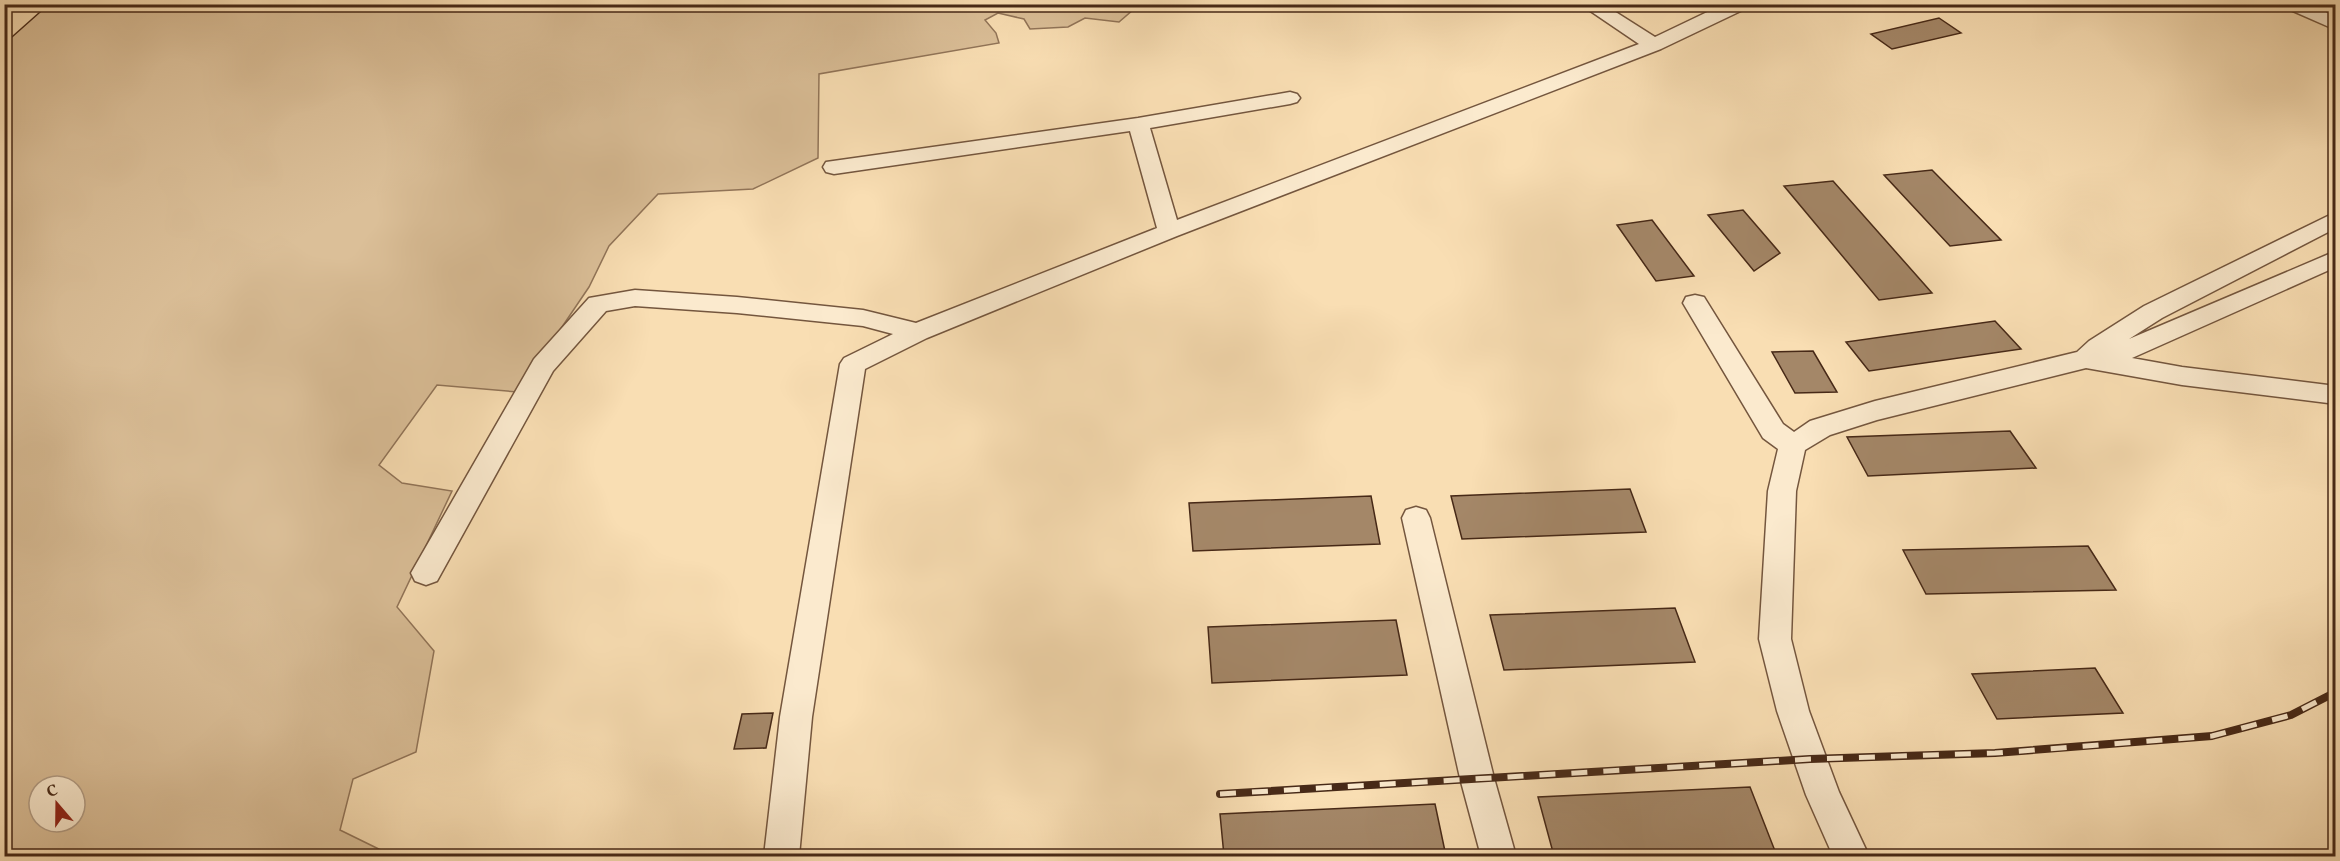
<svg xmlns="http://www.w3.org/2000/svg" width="2340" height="861" font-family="Vollkorn,serif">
<rect width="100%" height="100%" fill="#f9deb3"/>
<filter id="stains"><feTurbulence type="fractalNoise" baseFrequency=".00333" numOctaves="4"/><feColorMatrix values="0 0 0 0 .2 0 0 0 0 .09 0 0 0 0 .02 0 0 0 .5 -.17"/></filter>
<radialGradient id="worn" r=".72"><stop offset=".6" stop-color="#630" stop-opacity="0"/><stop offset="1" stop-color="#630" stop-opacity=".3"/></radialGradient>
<path fill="#dbbf98" stroke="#917458" stroke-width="1.5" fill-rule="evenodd" d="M4 5H1148L1133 10 1119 22 1085 18 1068 27 1030 29 1024 19 998 13 985 20 996 33 999 43 819 74 818 158 753 189 658 194 609 246 589 287 518 392 437 385 379 465 402 483 452 491 397 607 434 651 416 752 353 779 340 830 393 856H5ZM39 786H75V822H39Z"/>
<path fill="#a48768" stroke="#472917" stroke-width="1.5" d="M1939 18 1961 33 1892 49 1871 34Z
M1932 170 2001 240 1950 246 1884 175Z
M1833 181 1932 293 1879 300 1784 186Z
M1743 210 1780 253 1754 271 1708 215Z
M1652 220 1694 276 1656 281 1617 225Z
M1995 321 2021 349 1869 371 1846 342Z
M1813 351 1837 392 1795 393 1772 352Z
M2010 431 2036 468 1868 476 1847 437Z
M1630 489 1646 532 1462 539 1451 496Z
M1371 496 1380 544 1193 551 1189 503Z
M2088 546 2116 590 1926 594 1903 550Z
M1675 608 1695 662 1504 670 1490 615Z
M1396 620 1407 675 1212 683 1208 627Z
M2095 668 2123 713 1997 719 1972 674Z
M773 713 766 748 734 749 742 714Z
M1750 787 1775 851 1664 856H1554L1538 797Z
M1435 804 1446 856H1224L1220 814Z"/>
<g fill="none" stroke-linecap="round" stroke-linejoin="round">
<defs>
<path id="minor" d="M1580 4H1603L1655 37 1724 4H1749L1747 8 1661 49 1177 236 927 338 865 369 812 717 799 856H764L780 717 840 364 844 358 893 334 863 326 737 313 635 306 606 311 553 371 437 581 426 585 415 581 411 573 534 359 589 298 635 290 737 297 863 310 916 323 1157 228 1130 131 834 174 826 172 823 167 826 162 1138 118 1290 92 1297 94 1300 98 1297 102 1290 104 1150 128 1177 220 1639 44Z
M2284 4H2309L2336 17V30L2286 8Z
M2336 212V228L2162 318 2129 339 2336 251V267L2132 358 2182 367 2336 386V404L2182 385 2086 368 1877 420 1830 435 1805 450 1796 491 1791 639 1809 711 1839 792 1869 856H1833L1806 795 1777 711 1759 639 1768 491 1778 449 1763 438 1683 303 1686 297 1695 295 1704 297 1783 424 1794 432 1810 421 1875 401 2077 352 2089 341 2144 306Z
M1416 507 1426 510 1430 518 1494 778 1516 856H1481L1460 778 1402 518 1406 510Z"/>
<path id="major" d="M22 4H48L12 36 4 38V19Z"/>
</defs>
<use href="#minor" stroke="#74563e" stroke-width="3"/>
<use href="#major" stroke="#472917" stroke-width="3"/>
<use href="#minor" fill="#fbeace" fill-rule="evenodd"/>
<use href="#major" fill="#f9deb3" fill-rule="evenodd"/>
<defs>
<path id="rail" d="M1220 794 1810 759 1995 753 2212 736 2291 715 2336 692"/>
</defs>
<use href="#rail" stroke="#472917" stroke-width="8"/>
<use href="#rail" stroke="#fbeace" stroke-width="5" stroke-dasharray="16" stroke-linecap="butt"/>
</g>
<rect width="2340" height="861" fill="none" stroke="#f9deb3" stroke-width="24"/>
<rect x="6" y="6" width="2328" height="849" fill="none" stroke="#472917" stroke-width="3"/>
<rect x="12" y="12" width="2316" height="837" fill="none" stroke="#472917" stroke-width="1.5"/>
<g transform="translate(57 804) rotate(340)"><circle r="28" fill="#fbeace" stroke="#b39d85" stroke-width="1.5"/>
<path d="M0-4.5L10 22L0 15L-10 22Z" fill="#8f2418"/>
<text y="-9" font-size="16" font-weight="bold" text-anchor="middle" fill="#472917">С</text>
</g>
<rect width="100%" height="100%" filter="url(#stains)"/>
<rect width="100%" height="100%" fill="url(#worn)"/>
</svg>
